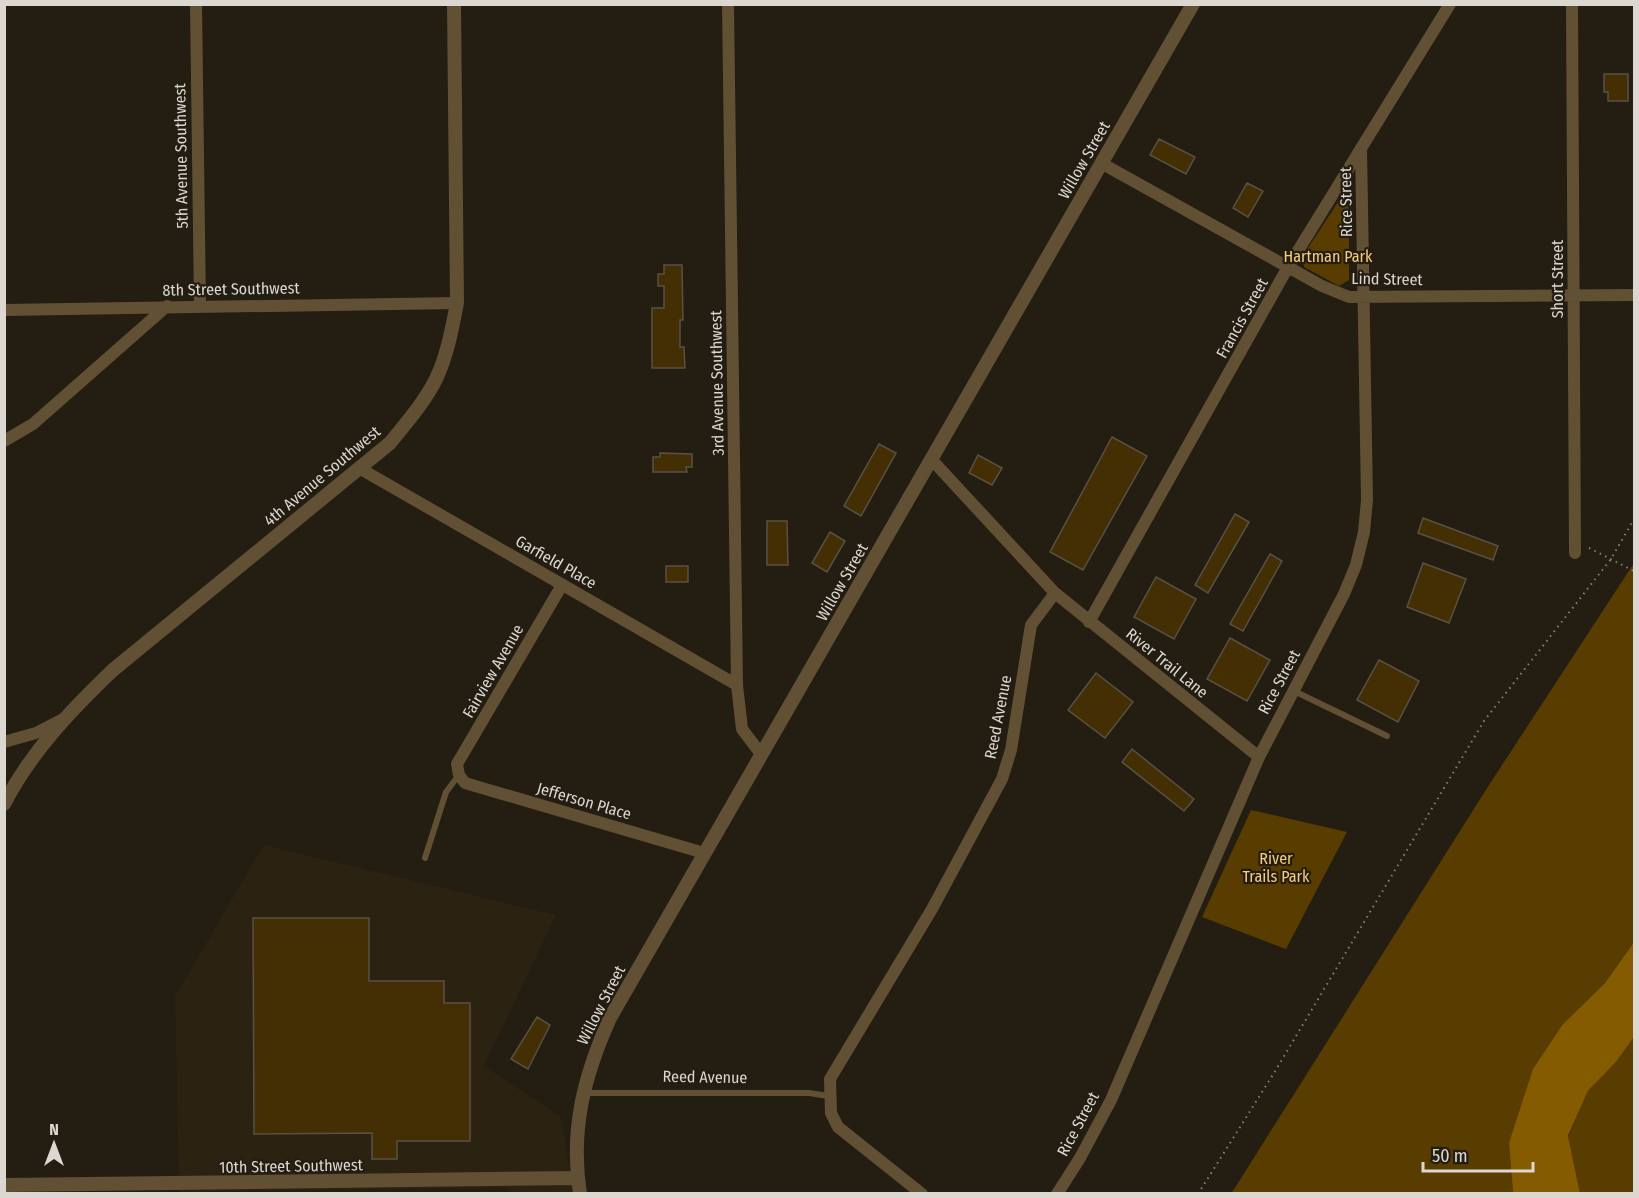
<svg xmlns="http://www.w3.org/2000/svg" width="1639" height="1198" font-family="'Fira Sans Condensed',sans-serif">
<rect width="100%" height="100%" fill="#231d12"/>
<path fill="#2c2212" d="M264 845 556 915 484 1066 561 1117 574 1193H509L508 1188 179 1192 175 996Z"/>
<path fill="#593c00" d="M1344 198 1349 208V280L1339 286 1304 267 1302 257 1340 199Z
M1634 563V942L1605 983 1563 1024 1509 1143 1513 1193 1231 1194 1489 785Z
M1251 810 1347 832 1286 949 1202 917Z
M1634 1037V1193H1580L1568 1137 1588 1091 1616 1062Z"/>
<path fill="#845b00" d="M1634 942V1037L1616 1062 1588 1091 1568 1136 1580 1193H1513L1509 1143 1533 1069 1563 1024 1605 983Z"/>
<path fill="#442f05" stroke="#585145" stroke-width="1.5" d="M1604 74H1628V101H1608V92H1604Z
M1159 139 1195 157 1186 174 1150 155Z
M1247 183 1263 191 1248 217 1233 208Z
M664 265H682L683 320H680V347H684L685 368H652V308H664V286H658V274H664Z
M1112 437 1147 456 1083 570 1050 552Z
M879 444 896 453 861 516 844 506Z
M660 453 692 454V467H686L687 472H653V457H660Z
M978 455 1002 468 992 485 969 473Z
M1235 514 1249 522 1208 593 1195 585Z
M1423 518 1498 546 1493 560 1418 533Z
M767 521H787L788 565H767Z
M830 532 845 541 827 572 812 563Z
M1270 554 1282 561 1243 631 1230 624Z
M1423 563 1466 579 1449 623 1407 607Z
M666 566H688V582H666Z
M1156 577 1196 599 1174 639 1134 617Z
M1230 638 1270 660 1247 701 1207 679Z
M1379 660 1419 681 1398 722 1357 700Z
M1096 673 1133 702 1105 738 1068 710Z
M1132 749 1194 799 1184 811 1122 762Z
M253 918H369V981H444V1003H470V1141H397V1159H372V1133L254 1134Z
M537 1017 550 1025 528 1069 511 1059Z"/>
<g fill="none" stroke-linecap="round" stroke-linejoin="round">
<path stroke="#868077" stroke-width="2" stroke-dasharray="1.5 4.5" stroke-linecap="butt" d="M1589 548 1634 571
M1198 1194 1274 1073 1484 721 1611 559 1634 519"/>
<path stroke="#615034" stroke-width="6" d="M1294 691 1387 736
M425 858 446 792 459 775
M585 1093H809L828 1096"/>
<path stroke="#615034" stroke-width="12" d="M196 4 200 306
M728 4 737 685 742 729 761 754
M1572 4 1575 553
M1101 163 1322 286 1349 297 1634 295
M4 310 457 303
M4 441 33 424 167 306
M359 468 737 685
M562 585 457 764 459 775 465 783 704 853
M1055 593 1259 757
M1089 622 1288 267 1450 4
M4 742 36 733 63 719
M922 1194 838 1127 831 1113 830 1079 932 909 1002 779 1011 750 1031 625 1055 593 932 460
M1057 1194 1080 1158 1111 1100 1259 757 1344 594 1356 565 1364 532 1367 500 1361 148"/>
<path stroke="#615034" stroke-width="14" d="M4 804C31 752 71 710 113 670L390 443C406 423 424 403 436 379 447 356 452 329 457 303L454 4
M4 1185 577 1178
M580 1194C570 1130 584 1076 610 1018L1193 4"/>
</g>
<g text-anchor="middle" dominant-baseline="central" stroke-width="4.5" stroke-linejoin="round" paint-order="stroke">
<g font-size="16" fill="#dcd7d0" stroke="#231d12">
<text transform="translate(181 156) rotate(-91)">5th Avenue Southwest</text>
<text transform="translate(1084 160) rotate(-60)">Willow Street</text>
<text transform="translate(1346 202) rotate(-91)">Rice Street</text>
<text transform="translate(1387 279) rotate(1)">Lind Street</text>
<text transform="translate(1557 279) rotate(-90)">Short Street</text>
<text transform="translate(231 289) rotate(-1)">8th Street Southwest</text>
<text transform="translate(1242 318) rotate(-61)">Francis Street</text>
<text transform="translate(717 383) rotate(-91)">3rd Avenue Southwest</text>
<text transform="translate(322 476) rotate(-40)">4th Avenue Southwest</text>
<text transform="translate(556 562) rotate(30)">Garfield Place</text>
<text transform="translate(842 582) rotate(-60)">Willow Street</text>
<text transform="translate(1167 663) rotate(39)">River Trail Lane</text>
<text transform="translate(493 671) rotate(-60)">Fairview Avenue</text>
<text transform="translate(1279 682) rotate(-62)">Rice Street</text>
<text transform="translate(998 717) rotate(-79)">Reed Avenue</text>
<text transform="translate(584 801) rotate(16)">Jefferson Place</text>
<text transform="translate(601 1005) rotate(-63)">Willow Street</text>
<text transform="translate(705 1077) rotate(1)">Reed Avenue</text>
<text transform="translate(1078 1124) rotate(-62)">Rice Street</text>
<text transform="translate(291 1166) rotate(-1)">10th Street Southwest</text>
</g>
<g font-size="16" fill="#f9cb7f" stroke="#231d12">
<text x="1328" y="256">Hartman Park</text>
<text x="1276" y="858">River<tspan x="1276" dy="18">Trails Park</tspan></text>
</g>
</g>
<rect width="1639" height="1198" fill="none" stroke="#dcd7d0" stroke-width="12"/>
<g transform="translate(54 1144)" stroke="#231d12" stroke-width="4.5" paint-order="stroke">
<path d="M0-4.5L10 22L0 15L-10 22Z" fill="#dcd7d0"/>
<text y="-9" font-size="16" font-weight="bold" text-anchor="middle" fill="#dcd7d0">N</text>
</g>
<path d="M1423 1162v9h110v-9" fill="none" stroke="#dcd7d0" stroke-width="3"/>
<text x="1432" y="1162" font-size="18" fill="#dcd7d0" stroke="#231d12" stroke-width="4.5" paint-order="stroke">50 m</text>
</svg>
